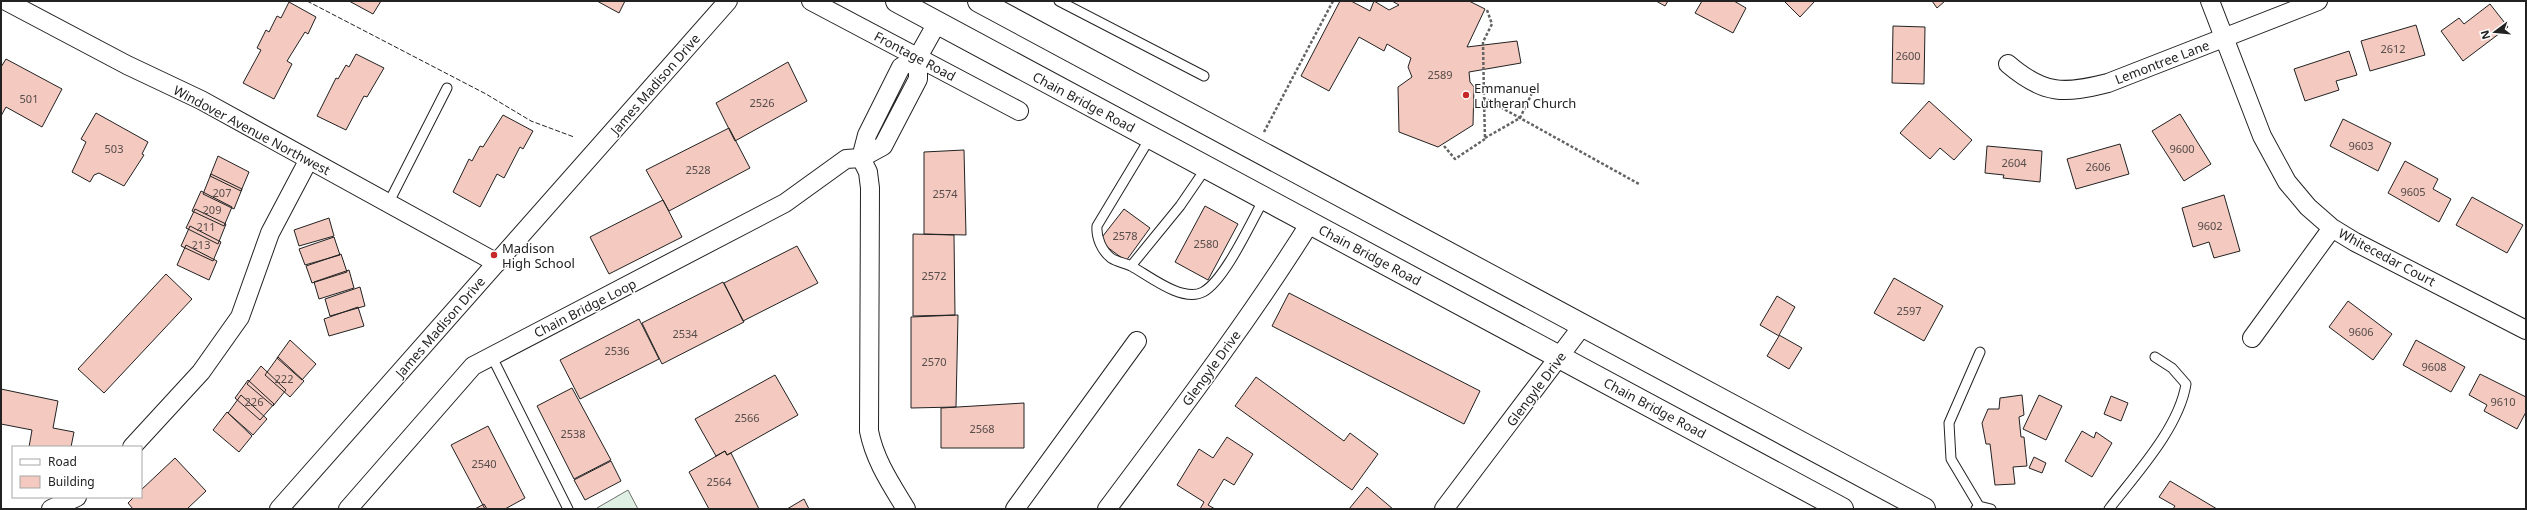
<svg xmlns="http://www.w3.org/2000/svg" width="2527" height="510" font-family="'Noto Sans',sans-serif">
<rect width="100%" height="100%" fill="#fff"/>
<path fill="#e0efe3" stroke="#6f6f6f" d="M628 490 638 509H597V508Z"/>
<path fill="#f3c9c0" stroke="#222" d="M349 1H381L373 14Z
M597 1H625L619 13Z
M1340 1H1351L1370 11 1374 1 1389 10 1399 5 1392 1H1469L1485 9 1467 47 1517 41 1521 63 1469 72 1470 82 1474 87 1473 125 1438 147 1399 132 1398 87 1412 77 1408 67 1411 58 1387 44 1384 51 1359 37 1329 91 1301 76Z
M1656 1H1668L1665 6Z
M1702 1H1734L1746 8 1733 33 1695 13Z
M1784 1H1815L1800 17Z
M1932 1H1945L1937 8Z
M289 2 316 17 308 34 305 32 287 61 292 64 274 99 243 83 261 50 257 48 266 30 269 32 277 16 281 18Z
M2490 4 2508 27 2463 61 2441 31 2459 18 2464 24Z
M2416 25 2425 55 2370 71 2361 41Z
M1893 26 1925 27 1924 84 1892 83Z
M2349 51 2357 75 2336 81 2339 90 2305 101 2294 69Z
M356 54 384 68 367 97 364 96 346 130 317 116 336 78 338 79 346 65 349 67Z
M6 59 62 89 42 127 6 107 1 116V67Z
M788 62 807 101 735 141 716 103Z
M1929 101 1972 140 1954 160 1940 148 1930 159 1900 133Z
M96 113 148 142 142 154 144 155 124 186 99 173 94 175 90 182 72 172 86 142 81 139Z
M2180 114 2211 164 2184 181 2152 131Z
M503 115 533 131 523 149 520 147 504 178 497 174 480 207 453 192 469 159 472 161 480 146 483 147Z
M2343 119 2391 143 2378 171 2330 146Z
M729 128 750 168 669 211 646 170Z
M2120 144 2129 174 2076 189 2067 159Z
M1987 146 2042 151 2040 182 2003 178 2004 175 1985 173Z
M964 150 966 235 924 234V152Z
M218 156 249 172 241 191 210 176Z
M2405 161 2438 179 2433 189 2451 199 2439 222 2388 193Z
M211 174 242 189 234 209 203 194Z
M201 191 232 207 224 226 192 211Z
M2224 195 2240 251 2214 258 2209 242 2193 247 2182 208Z
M2472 197 2523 225 2507 253 2456 225Z
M663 200 682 237 609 274 590 237Z
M1205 206 1238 224 1208 280 1175 262Z
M195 209 226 224 218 244 186 228Z
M1124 209 1150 228 1126 261 1099 241Z
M329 218 334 236 299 246 294 230Z
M190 226 221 242 213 261 181 246Z
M913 234 954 235 955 315 913 316Z
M334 237 340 255 305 265 299 249Z
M186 245 217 261 209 280 177 265Z
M797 246 818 283 743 321 724 283Z
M341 254 347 272 312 283 306 266Z
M349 270 354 288 319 299 314 282Z
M166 274 192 299 104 393 78 369Z
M1894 278 1943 306 1924 341 1874 313Z
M723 282 744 322 662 364 642 323Z
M360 287 365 306 330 316 325 299Z
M1289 293 1480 391 1464 424 1272 326Z
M1777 296 1795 307 1779 335 1802 348 1789 369 1767 356 1779 336 1760 325Z
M2348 301 2392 334 2373 360 2329 327Z
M358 307 364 326 329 336 324 319Z
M958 315 956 407 911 408V317Z
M639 319 659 359 580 399 560 360Z
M290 340 316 364 302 380 277 358Z
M2416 340 2465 367 2451 392 2403 365Z
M278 357 304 381 290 397 265 375Z
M261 366 286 390 273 406 247 384Z
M2480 374 2526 397V412L2517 429 2484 411 2487 405 2469 395Z
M775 375 798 415 727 455 725 451 716 456 695 419Z
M1256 377 1344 441 1350 433 1378 454 1352 490 1235 406Z
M248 380 274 404 260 420 235 398Z
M572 388 611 460 574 479 537 406Z
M1 389 58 401 53 428 74 432 71 447H29L32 430 1 424Z
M241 395 267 419 253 435 228 413Z
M2022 395 2024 415 2019 417 2021 437H2024L2027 466 2013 467 2015 484 1995 485 1990 444H1986L1982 423 1988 409H1999L2000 398Z
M2039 395 2062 406 2046 440 2023 429Z
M2111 396 2128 403 2121 421 2104 414Z
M1024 403V448H941V408Z
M227 412 252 436 239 452 213 430Z
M488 426 525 498 505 509H485L451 445Z
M2082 431 2094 438 2096 432 2112 443 2092 477 2065 461Z
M1227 437 1253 454 1234 485 1224 479 1208 505 1215 509H1200L1204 502 1177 485 1199 449 1213 458Z
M725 451 727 455 731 453 759 509H709L689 472Z
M2034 457 2046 463 2042 473 2029 468Z
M175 458 206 491 187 509H133L128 503 134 497H141V490Z
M611 461 621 481 585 500 574 480Z
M2170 481 2217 509H2173L2175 506 2159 497Z
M1367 487 1393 509H1349Z
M804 499 809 509H787Z
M484 504 487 509H475Z"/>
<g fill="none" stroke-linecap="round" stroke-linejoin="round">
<defs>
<path id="lane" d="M1059 1 1204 76
M1150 138 1097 226C1096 238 1102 251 1111 258 1117 262 1125 263 1131 266 1148 275 1182 303 1203 292 1225 280 1251 222 1264 199
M389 202 447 88
M1131 266 1180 206 1206 168
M492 357 568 509
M1979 506 1951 459 1949 423 1980 352
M1976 509 1979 506 1991 509
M2109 509C2136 474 2179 428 2186 384L2172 368 2155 357"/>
<path id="street" d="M6 1 127 65 201 100 497 263
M811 1 1019 111
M2210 1 2262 136 2287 182 2308 207 2332 228 2355 242 2526 330
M2008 64C2044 95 2064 94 2108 83L2318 1
M2252 338 2332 228
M132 447 201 372 240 317 270 233 308 161
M51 509 77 497
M279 509 728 1
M348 509 473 366 785 203 846 159 861 158 883 146 918 79V57
M906 509C891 484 875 461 869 431L870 188 868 172 861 158 867 135 901 67 918 57 937 23
M1015 509 1137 341
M1107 509C1177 415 1248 322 1310 223
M1444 509 1583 325"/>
<path id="primary" d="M897 1 1842 509
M979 1 1924 509"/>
</defs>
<use href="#lane" stroke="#222" stroke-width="11"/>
<use href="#street" stroke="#222" stroke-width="20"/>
<use href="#primary" stroke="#222" stroke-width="24"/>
<path stroke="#646464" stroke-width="2.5" stroke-dasharray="3 2" stroke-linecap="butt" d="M1487 10 1492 24 1483 42 1484 98 1639 184
M1264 132 1333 1
M1485 138 1520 118 1533 91
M1444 146 1455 159 1485 139 1484 99"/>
<use href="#lane" stroke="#fff" stroke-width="9"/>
<use href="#street" stroke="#fff" stroke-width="18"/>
<use href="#primary" stroke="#fff" stroke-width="22"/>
<path stroke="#222" stroke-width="1" stroke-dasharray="5 2" stroke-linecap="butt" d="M307 1 486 94 531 121 574 137"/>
</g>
<g fill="#c62828" stroke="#fff" stroke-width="1.5">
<circle cx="1466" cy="95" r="4"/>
<circle cx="494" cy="255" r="4"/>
</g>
<g text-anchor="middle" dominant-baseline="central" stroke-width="3" stroke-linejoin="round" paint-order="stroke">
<g font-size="11" fill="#564c4a">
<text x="2393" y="48">2612</text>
<text x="1908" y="55">2600</text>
<text x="1440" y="74">2589</text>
<text x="29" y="98">501</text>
<text x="762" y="102">2526</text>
<text x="2361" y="145">9603</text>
<text x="114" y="148">503</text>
<text x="2182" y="148">9600</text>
<text x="2014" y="162">2604</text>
<text x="2098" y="166">2606</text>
<text x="698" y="169">2528</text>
<text x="2413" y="191">9605</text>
<text x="222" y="192">207</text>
<text x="945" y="193">2574</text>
<text x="212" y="209">209</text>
<text x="2210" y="225">9602</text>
<text x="206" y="226">211</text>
<text x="1125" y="235">2578</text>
<text x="1206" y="243">2580</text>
<text x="201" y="244">213</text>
<text x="934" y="275">2572</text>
<text x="1909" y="310">2597</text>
<text x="2361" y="331">9606</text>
<text x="685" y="333">2534</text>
<text x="617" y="350">2536</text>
<text x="934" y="361">2570</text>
<text x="2434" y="366">9608</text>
<text x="284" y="378">222</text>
<text x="254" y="401">226</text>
<text x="2503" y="401">9610</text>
<text x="747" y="417">2566</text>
<text x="982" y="428">2568</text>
<text x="573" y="433">2538</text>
<text x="484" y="463">2540</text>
<text x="719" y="481">2564</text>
</g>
<g font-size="13" fill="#222" stroke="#fff">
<text transform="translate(915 56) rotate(28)">Frontage Road</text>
<text transform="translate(2162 62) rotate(-21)">Lemontree Lane</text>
<text transform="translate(655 84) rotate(-49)">James Madison Drive</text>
<text transform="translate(1084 102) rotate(28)">Chain Bridge Road</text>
<text transform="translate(252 130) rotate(28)">Windover Avenue Northwest</text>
<text transform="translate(1370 255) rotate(28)">Chain Bridge Road</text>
<text transform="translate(2387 257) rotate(28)">Whitecedar Court</text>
<text transform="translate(585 308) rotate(-27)">Chain Bridge Loop</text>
<text transform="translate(440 327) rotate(-49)">James Madison Drive</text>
<text transform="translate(1211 368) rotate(-54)">Glengyle Drive</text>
<text transform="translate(1536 389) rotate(-53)">Glengyle Drive</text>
<text transform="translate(1655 408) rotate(28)">Chain Bridge Road</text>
</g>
<g font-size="13" fill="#222" stroke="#fff" text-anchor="start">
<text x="1474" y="88">Emmanuel<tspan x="1474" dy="15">Lutheran Church</tspan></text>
<text x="502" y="248">Madison<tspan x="502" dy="15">High School</tspan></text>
</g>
</g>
<rect width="2527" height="510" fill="none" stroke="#222222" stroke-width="4"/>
<rect x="12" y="446" width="130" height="52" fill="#ffffff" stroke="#a7a7a7"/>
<rect x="20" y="459" width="20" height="6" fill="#ffffff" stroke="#a7a7a7"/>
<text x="48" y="466" font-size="12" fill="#222222">Road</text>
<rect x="20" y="476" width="20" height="12" fill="#f3c9c0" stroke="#a7a7a7"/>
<text x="48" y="486" font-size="12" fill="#222222">Building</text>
<g transform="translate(2495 32) rotate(254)" stroke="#ffffff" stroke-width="3" paint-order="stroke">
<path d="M0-3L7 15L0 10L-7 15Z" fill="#222222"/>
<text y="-6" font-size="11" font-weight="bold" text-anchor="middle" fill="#222222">N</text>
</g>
</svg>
